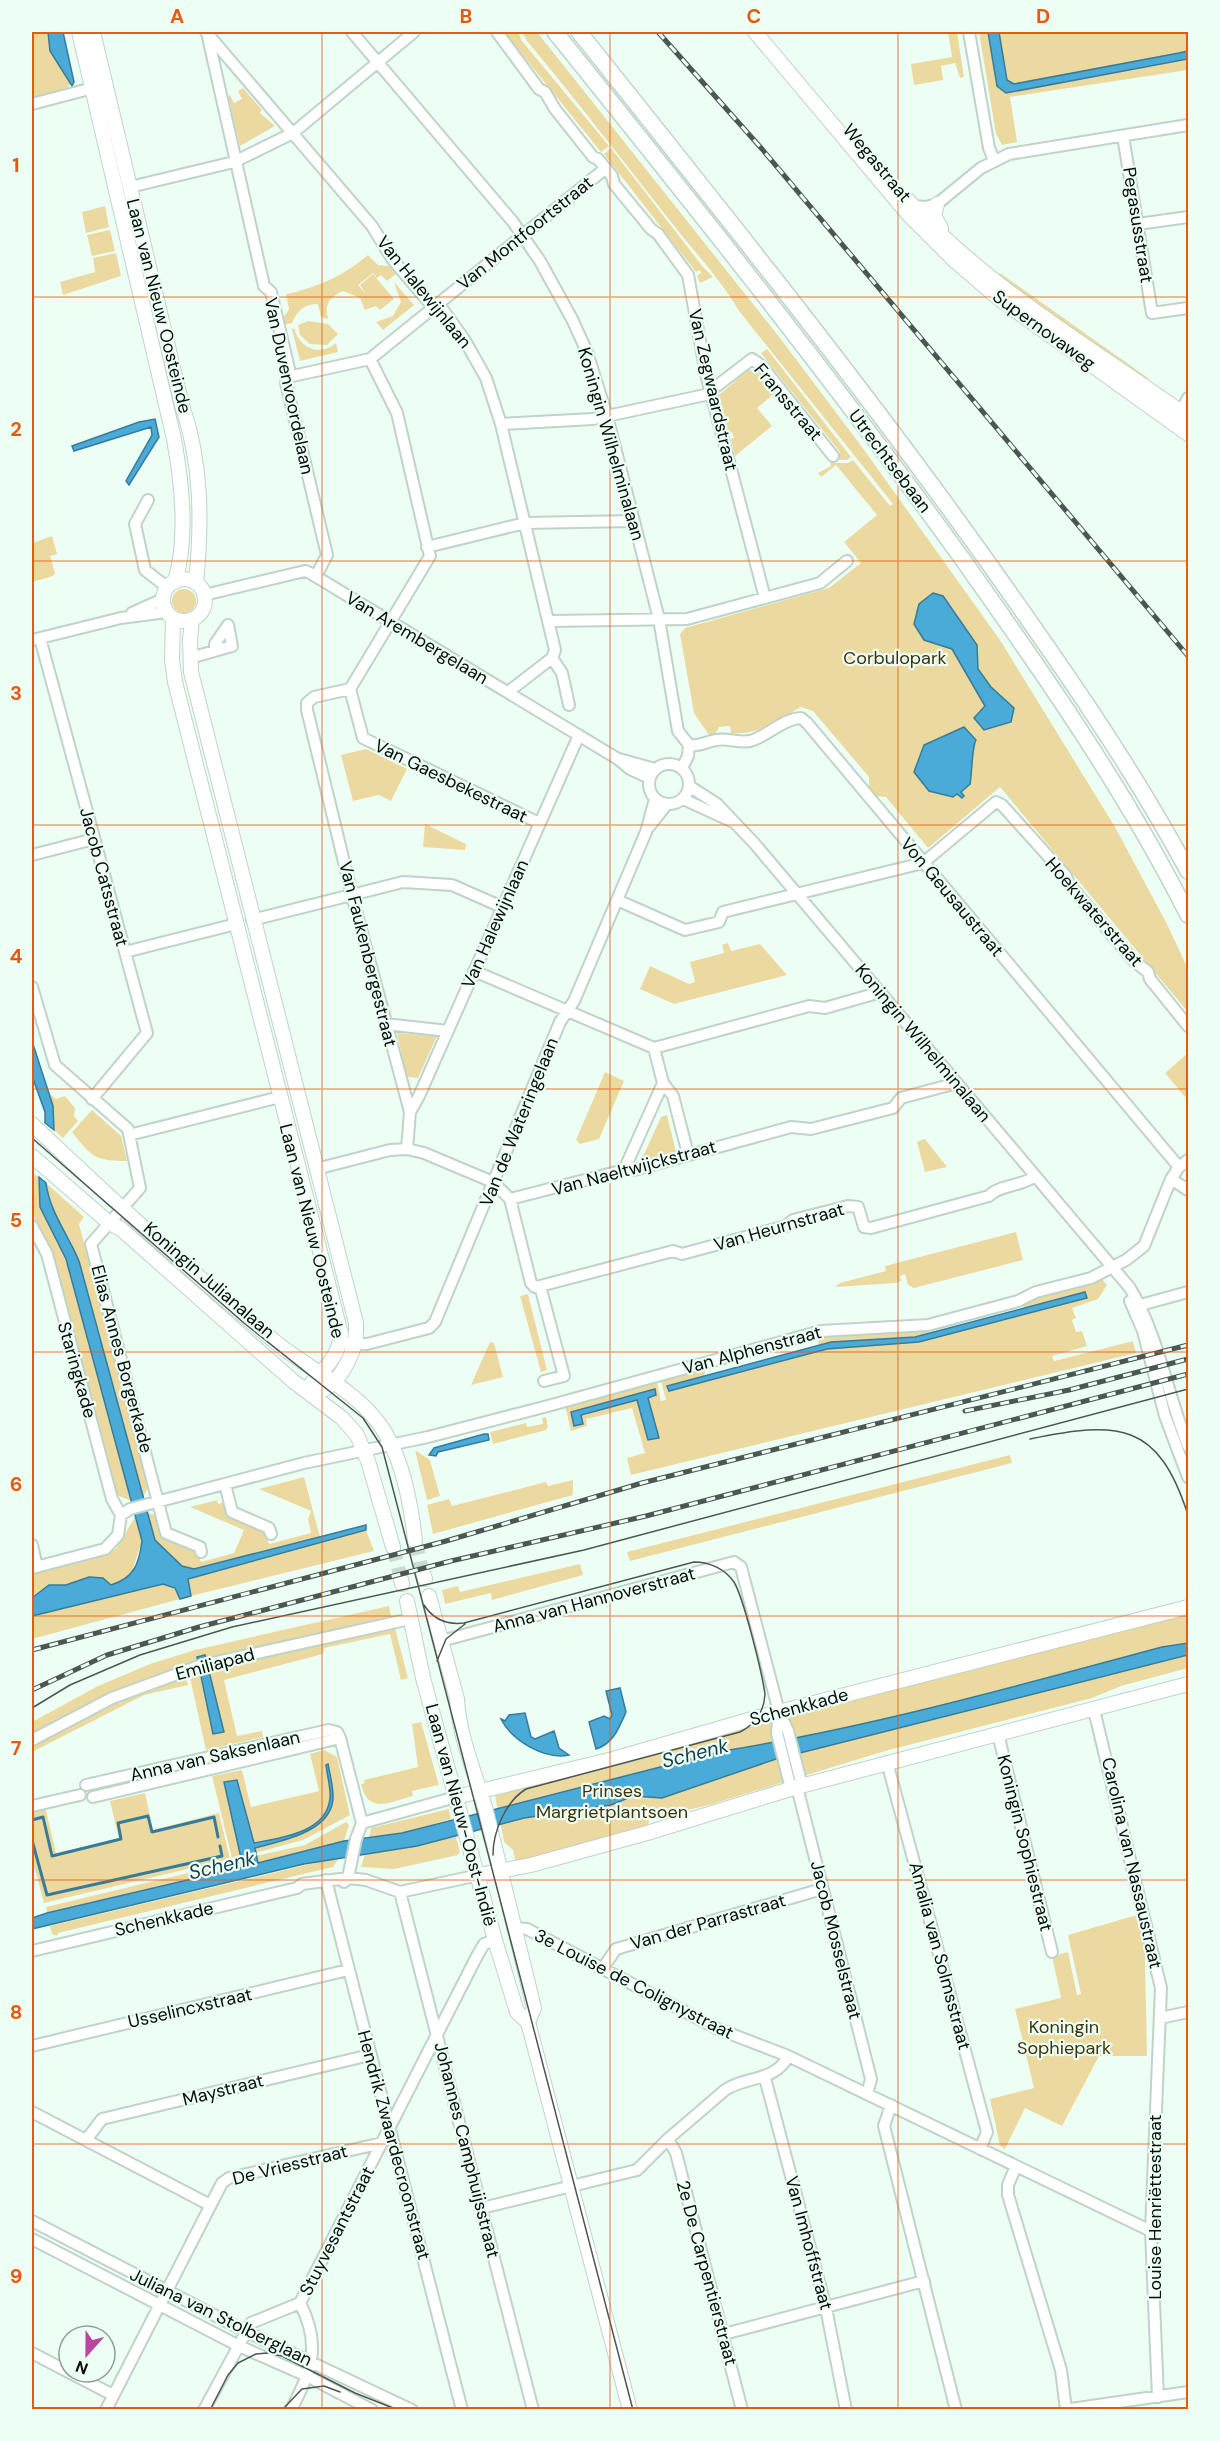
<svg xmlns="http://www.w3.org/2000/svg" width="1220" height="2441" font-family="'DM Sans',sans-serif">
<rect width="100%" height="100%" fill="#edfff5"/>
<path fill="#ecd9a0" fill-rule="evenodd" d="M32 32H48L50 51 72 82 67 88 32 98Z
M504 32H518L522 41 609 146 601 152Z
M522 32H537L780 338 862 447 1000 640 1115 827 1167 924 1188 969V1012L1000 787 928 848 886 797 876 796 869 787V777L813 711 801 707C778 720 758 736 731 733L730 726 719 727 716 733 709 735 694 713 680 634 685 628 829 588 861 563 844 542 877 515 836 465 821 477 818 473 831 466 830 463H848L853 460 890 506 893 504 739 311C721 280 697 255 675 227 626 165 578 102 527 41Z
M948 32H957L964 77 960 78 955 63 941 66 943 80 914 85 911 64 952 57Z
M979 32H988L1000 90 1188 59V70L1010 97 1017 142 1002 145 996 134Z
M999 32H1188V51L1014 84 1007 80Z
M243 88 262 110 260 113 275 126 240 146 228 96 230 95 234 103 242 99 238 91Z
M611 148 703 267 713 277 700 283 697 276 701 273 700 270 696 272 604 154Z
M105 206 109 227 86 233 82 212Z
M110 230 115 251 92 256 87 235Z
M116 253 121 276 63 295 60 282 95 272 93 258Z
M368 255 378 265 389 266 396 274 387 281 381 275 377 278 373 273 358 285 366 294 360 285 373 274 394 299 380 310 376 306 365 310 360 298 343 291C330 296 324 305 328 319L321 317 318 304C304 304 297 311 292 323L284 325 283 318 289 309 286 294C319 287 343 276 368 255Z
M1000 273 1148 378 1147 383 998 276Z
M394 282 414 305 383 330 376 322 393 316 401 302Z
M308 321 328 324 338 334 327 345 310 344 300 335 298 325Z
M294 328C299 348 320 357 336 343L338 352 300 361 292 329Z
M767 349 851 457 847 460H831L840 452 761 353Z
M748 370 756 371 775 393 757 408 772 426 735 456 731 439 734 438 732 432H729L719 395Z
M52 536 57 554 50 556 55 573 53 576 32 582V543Z
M172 601a12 12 0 1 1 24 0a12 12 0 1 1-24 0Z
M366 749 407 769 391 801 379 795 353 801 341 755Z
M425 824 466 844 465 850 423 847Z
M728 943 731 951 760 944 787 975 674 1004 640 989 650 966 689 984 695 982 690 962 724 953 722 945Z
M397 1033 437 1036 418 1078 407 1077Z
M1188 1053V1092L1185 1097 1165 1073Z
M605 1072 624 1081 599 1139 580 1144 576 1140Z
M50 1094 56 1099 65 1096 75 1108 74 1116 78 1121 63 1138 54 1130Z
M92 1110 121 1136 127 1161C96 1161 91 1157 72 1132Z
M667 1115 676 1152 641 1161 661 1117Z
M924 1139H925L947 1167 925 1172 917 1142Z
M32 1173 39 1177C37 1206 53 1235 66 1259L131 1501 117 1495 54 1256 32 1213Z
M46 1183 84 1217 79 1224 149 1486 143 1497 71 1241C58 1222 49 1206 46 1183Z
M1016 1232 1023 1260 914 1288 908 1285 905 1274 900 1276 901 1281 896 1283 835 1287 840 1283 886 1271 885 1266Z
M1100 1277 1107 1285 1098 1299 1072 1308 1076 1318 1072 1320 1076 1332 1082 1331 1087 1346 1052 1356 1054 1361 1133 1341 1136 1353 631 1475 627 1458 645 1453 632 1408 586 1419 587 1426 571 1431 565 1405 657 1382 661 1401 666 1400 661 1381 707 1364 704 1376 668 1386 669 1391 827 1349 919 1342 1087 1298 1085 1292 1024 1308 1022 1303 1091 1283ZM654 1389 648 1397V1440L637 1400 581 1415Z
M528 1294 547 1370 541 1372 520 1296Z
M926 1328 928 1333 915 1337 820 1345 818 1343 820 1334Z
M490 1342 494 1343 503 1377 471 1385Z
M546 1417 548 1427 546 1430 493 1444 490 1432 526 1423 527 1427 543 1424 542 1418Z
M415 1450 430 1460 440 1496 427 1500Z
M1010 1455 1012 1463 630 1561 627 1552Z
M304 1477 320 1537 194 1569C173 1567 142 1533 148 1513L159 1516 162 1530 196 1549 201 1562 234 1553 244 1530 190 1507 217 1500 218 1504 226 1502 263 1530 269 1544 311 1533 308 1519 311 1511 259 1489Z
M573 1480V1495L433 1534 427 1505 449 1499 452 1506 546 1482 548 1486Z
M135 1517 142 1541 130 1577 111 1585 89 1577 66 1585H49L32 1598V1572L116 1549Z
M366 1530 374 1551 191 1596 187 1579Z
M580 1564 583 1575 492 1600 491 1593 445 1604 442 1590 458 1586 460 1592Z
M163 1584 175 1588 180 1599 32 1639V1616Z
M389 1606 392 1621 207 1661 205 1655 198 1657 199 1663 32 1739V1722L98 1686 150 1664 195 1650Z
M1188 1614V1668L1121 1686 1092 1698 885 1751 709 1805 649 1819 648 1830 516 1864 513 1850 504 1842 495 1795 1075 1640 1099 1637Z
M394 1624 408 1678 401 1680 390 1634 324 1648 323 1654 224 1680 237 1736 262 1731 263 1737 206 1750 189 1673 200 1669 203 1690 208 1666Z
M185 1674 188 1685 144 1695 32 1752V1744L106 1704Z
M421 1722 439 1785 412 1791 413 1796C390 1802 368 1815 361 1784L365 1783 364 1780 418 1767 412 1724Z
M324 1750 337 1757 350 1815 303 1840 255 1853 254 1848C295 1837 311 1838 333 1799L326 1765C327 1775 331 1788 330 1798 327 1833 279 1838 253 1843L238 1780 225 1782 241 1856 232 1858 212 1776 242 1770 251 1807 319 1791 310 1754Z
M145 1793 153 1830 219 1813 230 1859 44 1903 32 1859V1809L45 1806 56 1853 119 1839 110 1801Z
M449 1809 451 1819 402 1833 369 1837 371 1828Z
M346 1822 349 1825 344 1841 258 1863 256 1856 305 1845Z
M456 1837 460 1852 458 1855 394 1869 361 1867 365 1854Z
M340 1857 333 1867 320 1870 58 1933V1936L52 1934 50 1926Z
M242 1860 243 1867 47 1913 46 1907Z
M1144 1913 1147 2056H1099L1062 2126 1025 2108 1005 2149 1000 2146 990 2099 1034 2088 1015 2009 1061 1998 1052 1956 1068 1952 1077 1995 1081 1994 1068 1935Z"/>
<path fill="#4babd8" stroke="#367c9a" stroke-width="1.5" d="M48 32H63L74 82 72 86 50 51Z
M988 32H999L1007 80 1014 84 1179 53 1188 51V59L1006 93 997 86Z
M155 419 159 437 129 485 126 481 152 435 151 427 74 451 72 446 139 422Z
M933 593 943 596 977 645 978 669 991 687 1014 708 1011 722 984 730 974 718 985 706 952 649 924 640 914 624 919 604Z
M964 727 976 740C972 746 972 774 970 784L961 792 964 796 962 798 957 794 953 797 929 791 914 772 924 745Z
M32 1041 53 1106 54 1130 45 1123V1112L32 1076Z
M39 1177 46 1183C50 1213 68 1234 79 1261L155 1540 182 1566 194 1569 366 1525V1530L188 1579 191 1596 180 1599 175 1588 163 1584 32 1616V1598L49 1585H66L89 1577 103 1578 111 1585C134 1578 139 1564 142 1541L66 1259 40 1207Z
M1085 1292 1087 1298 919 1342 827 1349 669 1391 667 1386 831 1342 915 1337Z
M655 1389 656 1395 648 1398 659 1438 648 1440 637 1400 581 1415 583 1424 574 1426 571 1412Z
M484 1434H488L489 1440 438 1452 436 1456 429 1455 434 1448Z
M1188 1643V1655L776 1759 662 1798 633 1796 611 1805 524 1818 417 1846 304 1864 32 1929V1918L47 1913 243 1867 224 1782 237 1780 254 1843C280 1838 327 1833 330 1798 331 1788 327 1775 326 1765L328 1764C330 1774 333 1786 333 1797 333 1832 280 1841 255 1848L258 1863 344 1841 402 1833 723 1751C871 1727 1017 1686 1162 1647Z
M205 1655 224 1732 213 1734 197 1657Z
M620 1688 626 1712C619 1728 613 1744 596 1749L589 1722 604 1716 610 1719 612 1715 606 1691Z
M525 1713 531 1737 535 1739 554 1731 559 1748 569 1755C545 1760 512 1741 501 1719L505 1721 509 1715Z"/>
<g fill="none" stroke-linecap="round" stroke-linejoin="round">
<path stroke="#367c9a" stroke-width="3" d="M32 1820 43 1817 52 1856 121 1839 118 1823 148 1816 152 1832 214 1817 218 1837
M32 1840 47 1895 222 1856 220 1846"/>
<path stroke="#cadbd2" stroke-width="14" stroke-dasharray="14 7" stroke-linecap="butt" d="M415 1541 423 1573
M393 1547 401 1579"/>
<defs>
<path id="minor" d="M206 32 372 226 393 260 427 300 443 310 464 339 486 378 501 424 555 650 552 658 508 692
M352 32 513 222 540 261 572 319 587 352 607 416 659 619 678 731 689 745
M497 32 539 89 545 92 555 109 593 157 598 159 612 176 614 184 651 229 658 234 688 275 706 374 765 598
M969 32 989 148 994 160
M208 37 264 286 271 292 289 369 286 383 327 555 316 576
M32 104 93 88
M1123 136 1152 313 1188 308
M130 187 234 162 293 133 414 32
M913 206 926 207 937 204 981 168 1009 154 1188 125
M1138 224 1188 217
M288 377 370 359 606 168
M1178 416 1188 398
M501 424 593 419 705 395 752 359 762 366 833 456
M148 500 135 524 145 570 168 588
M427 547 525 523 634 521
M204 595 305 571 310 573 618 759 630 769 649 778
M132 613 163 599
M549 621 687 619 820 583 847 561
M40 638 147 1033 92 1099
M32 640 121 618 167 612
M190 658 232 646 228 625 215 644V651
M552 658 562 673 569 705
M350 689 314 697 307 703V710L354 903 410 1112 407 1149
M350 689 430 556 397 413 370 359
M350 689 363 738 539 823
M689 745C699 747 707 741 717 740 727 738 739 743 750 741 768 736 782 719 801 718L807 723 1179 1167
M619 759 655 769
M649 784a20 20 0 1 1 40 0a20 20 0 1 1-40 0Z
M682 768 688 756 689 745
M689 786 717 804 754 843 1130 1288C1159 1337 1167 1393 1188 1446
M683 799 731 821
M649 827 667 804
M32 855 94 839
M617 900 685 930 719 922 723 912 923 863 996 802 1002 805 1066 876 1069 884 1134 961 1148 972 1150 979 1188 1026
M252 920 403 882 452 885 502 907
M125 952 236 924
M474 971 654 1048 809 1006 825 1008 881 992
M32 987 55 1065 128 1129 140 1188 91 1244 166 1533 200 1547 201 1552
M385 1024 448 1031
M654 1048 663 1083 673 1096 688 1154
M410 1112 419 1096 579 735
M129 1135 280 1097
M316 1169 390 1150 407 1149 424 1153 493 1182 510 1199
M624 1170 663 1083
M1171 1179 1188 1190
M510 1199 624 1170H634L791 1127 811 1129 893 1108 901 1098 957 1083
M510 1199 531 1283 535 1287 540 1286 564 1376 544 1381
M32 1226 47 1254 112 1499 121 1515
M540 1286 673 1251 682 1254 786 1226 793 1220 848 1206 858 1207 864 1227 871 1228 989 1196C1000 1184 1022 1187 1035 1176
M1130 1301 1143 1331 1165 1416 1188 1477
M1133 1307 1188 1292
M347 1343 367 1344 429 1328 435 1322 560 1022 574 1001 646 832 655 799
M225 1484 232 1512 269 1528 271 1534
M32 1545 37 1567
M32 1568 105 1549 118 1535 121 1515 130 1509 304 1463 428 1437 544 1407 821 1331 928 1325 1018 1301 1036 1292 1091 1278 1126 1260 1144 1246 1171 1179 1179 1167 1188 1160
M441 1641 734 1562 741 1567 779 1712 788 1731 801 1782 797 1787
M1094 1710 1161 1988 1151 2231 1158 2397
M779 1713 777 1733 790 1785 797 1787
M998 1734 1052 1952
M340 1738 362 1823
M32 1740 112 1698 199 1666 410 1619
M887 1762 987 2132 980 2149
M86 1785 329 1730 337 1732 340 1738 93 1797
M797 1787 871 2079 867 2094
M32 1806 80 1795
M362 1823 456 1797
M326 1880 462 2410
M344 1882 348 1878 366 1880 400 1892 479 1875
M400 1892 533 2410
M513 1928 527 1929 718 2029 788 2056 1151 2231
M32 1951 297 1888 302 1884 348 1878 356 1839 362 1823
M603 1968 616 1949 822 1889
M1160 2018 1188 2012
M32 2046 348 1970
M765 2078 826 2308 846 2410
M891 2105 884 2126 956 2410
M32 2112 210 2205
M668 2139 676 2153 742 2410
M86 2140 102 2119 370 2055
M1016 2166 1008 2185V2195L1061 2370 1066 2409
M482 2208 637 2170 668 2139 725 2090C745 2076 776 2082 788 2056
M32 2221 247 2332 412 2410
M32 2239 239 2346 307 2376 372 2410
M300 2303 477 1956 484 1944 495 1940
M724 2334 924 2281
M32 2353 113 2395
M106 2410 222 2183 229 2178 382 2143
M204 2410 251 2323 300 2303
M291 2410C311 2371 322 2346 300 2303
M1064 2410 1188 2392"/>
<path id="major" d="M79 32 174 439C182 484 188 537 175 582
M93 32 182 405C202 463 202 523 196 583
M755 32 908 214 955 261 998 298 1188 434
M908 200C984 287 1096 350 1188 417
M937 204 934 216 941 228
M163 600a21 21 0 1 1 42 0a21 21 0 1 1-42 0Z
M173 618 172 660 175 682 341 1334C340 1355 324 1369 311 1384V1395
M192 619 190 640 191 672 356 1323C358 1352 340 1387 311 1395
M32 1124C110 1198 190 1271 273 1340 307 1369 353 1387 380 1425 403 1457 411 1503 415 1541
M32 1156 108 1222 121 1229 293 1381 342 1418 357 1435 368 1461 393 1547
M423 1573 425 1579
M401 1579 402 1584
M429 1596 457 1699C459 1737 476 1775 486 1811L534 2008 528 2022
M407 1601 423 1678 495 1940 517 2012 528 2022 630 2410
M456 1797 613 1759 759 1717 1188 1607
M479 1875 531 1865 647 1833 797 1787 1188 1684"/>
<path id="highway" d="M555 32C694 205 833 379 963 560 1044 674 1125 790 1188 915
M579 32C718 206 857 379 987 561 1058 661 1130 763 1188 871"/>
</defs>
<use href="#minor" stroke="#bfd4c8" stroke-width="14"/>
<use href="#major" stroke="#bfd4c8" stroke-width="16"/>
<use href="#highway" stroke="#bfd4c8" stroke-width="18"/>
<use href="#minor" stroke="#fff" stroke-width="10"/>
<use href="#major" stroke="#fff" stroke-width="14"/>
<use href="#highway" stroke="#fff" stroke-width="15"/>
<path stroke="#4c5751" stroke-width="1.5" d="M32 1138 244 1323 363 1418 382 1447 633 2410
M1030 1439C1118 1421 1158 1421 1188 1515
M424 1605C433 1619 447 1625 464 1623L694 1562C710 1562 725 1569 734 1582 744 1599 762 1673 765 1694 764 1712 756 1724 740 1732L526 1789C505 1802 493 1832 493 1855
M437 1661 446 1639 465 1624
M32 1708 70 1685 140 1655 232 1627 584 1550 1188 1389
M210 2410 228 2375 238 2363 256 2354 267 2353 282 2356 355 2393 398 2410
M282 2410 302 2389 324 2386 340 2392"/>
<defs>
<path id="rail" d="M658 32 762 149 1188 656
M965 1411 1069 1390 1188 1359
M32 1650 446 1541 642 1483 1188 1345
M32 1690 107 1655 199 1627 451 1561 646 1516 1188 1374"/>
</defs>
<use href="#rail" stroke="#4c5751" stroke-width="5"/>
<use href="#rail" stroke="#edfff5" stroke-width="3" stroke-dasharray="9" stroke-linecap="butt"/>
</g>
<path fill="none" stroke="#e8590c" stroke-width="1.5" stroke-opacity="0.55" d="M322 32V2410M610 32V2410M898 32V2410M32 297H1188M32 561H1188M32 825H1188M32 1089H1188M32 1352H1188M32 1616H1188M32 1880H1188M32 2144H1188"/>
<g text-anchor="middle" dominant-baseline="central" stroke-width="4.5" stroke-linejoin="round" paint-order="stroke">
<g font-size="18" fill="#060d09" stroke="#edfff5">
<text transform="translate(877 163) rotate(50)">Wegastraat</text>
<text transform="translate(1138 225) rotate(81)">Pegasusstraat</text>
<text transform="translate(525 233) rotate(-39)">Van Montfoortstraat</text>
<text transform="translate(424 292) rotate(51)">Van Halewijnlaan</text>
<text transform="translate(159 306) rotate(76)">Laan van Nieuw Oosteinde</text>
<text transform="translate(1044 330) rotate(36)">Supernovaweg</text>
<text transform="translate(289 386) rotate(78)">Van Duvenvoordelaan</text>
<text transform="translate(713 390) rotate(77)">Van Zegwaardstraat</text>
<text transform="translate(788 402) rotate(50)">Fransstraat</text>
<text transform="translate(611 444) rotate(74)">Koningin Wilhelminalaan</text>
<text transform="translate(890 461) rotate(53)">Utrechtsebaan</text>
<text transform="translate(417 638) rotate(31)">Van Arembergelaan</text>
<text transform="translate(451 781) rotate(26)">Van Gaesbekestraat</text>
<text transform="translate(104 877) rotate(75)">Jacob Catsstraat</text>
<text transform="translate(952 897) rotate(50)">Von Geusaustraat</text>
<text transform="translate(1094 912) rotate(49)">Hoekwaterstraat</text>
<text transform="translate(495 924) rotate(-66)">Van Halewijnlaan</text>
<text transform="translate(368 954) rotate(76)">Van Faukenbergestraat</text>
<text transform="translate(923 1043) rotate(50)">Koningin Wilhelminalaan</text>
<text transform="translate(519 1122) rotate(-68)">Van de Wateringelaan</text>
<text transform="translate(634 1168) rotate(-15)">Van Naeltwijckstraat</text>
<text transform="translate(779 1227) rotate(-16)">Van Heurnstraat</text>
<text transform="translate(312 1231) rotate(76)">Laan van Nieuw Oosteinde</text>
<text transform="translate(209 1280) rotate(41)">Koningin Julianalaan</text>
<text transform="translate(752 1350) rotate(-15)">Van Alphenstraat</text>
<text transform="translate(122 1359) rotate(75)">Elias Annes Borgerkade</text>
<text transform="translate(77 1370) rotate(74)">Staringkade</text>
<text transform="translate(594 1600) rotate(-15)">Anna van Hannoverstraat</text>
<text transform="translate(215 1664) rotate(-15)">Emiliapad</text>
<text transform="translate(799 1707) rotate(-15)">Schenkkade</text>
<text transform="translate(215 1756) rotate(-13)">Anna van Saksenlaan</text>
<text transform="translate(461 1815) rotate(75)">Laan van Nieuw-Oost-Indië</text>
<text transform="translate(1025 1843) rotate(76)">Koningin Sophiestraat</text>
<text transform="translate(1132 1863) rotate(77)">Carolina van Nassaustraat</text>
<text transform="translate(164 1919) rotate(-13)">Schenkkade</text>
<text transform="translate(708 1922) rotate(-16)">Van der Parrastraat</text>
<text transform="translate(836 1940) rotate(76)">Jacob Mosselstraat</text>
<text transform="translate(940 1956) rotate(75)">Amalia van Solmsstraat</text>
<text transform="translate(634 1984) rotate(27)">3e Louise de Colignystraat</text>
<text transform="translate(190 2008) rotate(-13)">Usselincxstraat</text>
<text transform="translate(223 2090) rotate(-14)">Maystraat</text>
<text transform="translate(394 2145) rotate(75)">Hendrik Zwaardecroonstraat</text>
<text transform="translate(467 2150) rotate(76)">Johannes Camphuijsstraat</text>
<text transform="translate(290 2165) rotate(-14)">De Vriesstraat</text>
<text transform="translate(1155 2207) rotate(-90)">Louise Henriëttestraat</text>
<text transform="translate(337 2231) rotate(-63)">Stuyvesantstraat</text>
<text transform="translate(809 2243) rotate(75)">Van Imhoffstraat</text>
<text transform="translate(707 2273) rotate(75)">2e De Carpentierstraat</text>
<text transform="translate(221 2317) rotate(26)">Juliana van Stolberglaan</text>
</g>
<g font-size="18" fill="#3d320b" stroke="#edfff5">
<text x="895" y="658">Corbulopark</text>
<text x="612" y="1791">Prinses<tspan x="612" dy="21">Margrietplantsoen</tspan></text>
<text x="1064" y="2027">Koningin<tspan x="1064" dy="21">Sophiepark</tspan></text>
</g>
<g font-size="20" font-style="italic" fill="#123c4f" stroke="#edfff5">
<text transform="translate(695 1753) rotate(-14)">Schenk</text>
<text transform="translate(222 1865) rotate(-13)">Schenk</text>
</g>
</g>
<rect width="1220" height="2441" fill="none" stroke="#edfff5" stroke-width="66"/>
<g transform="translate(87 2354) rotate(201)"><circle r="28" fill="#edfff5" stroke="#919e97" stroke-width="1.5"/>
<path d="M0-4.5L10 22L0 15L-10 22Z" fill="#b847a2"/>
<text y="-9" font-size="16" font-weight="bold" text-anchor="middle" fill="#060d09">N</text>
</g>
<rect x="33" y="33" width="1154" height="2375" fill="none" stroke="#e8590c" stroke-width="2"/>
<g font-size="20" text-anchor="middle" font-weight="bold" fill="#e8590c">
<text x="177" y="23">A</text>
<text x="466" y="23">B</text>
<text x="754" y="23">C</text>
<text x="1043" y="23">D</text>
<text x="16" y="172">1</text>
<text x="16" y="436">2</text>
<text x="16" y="700">3</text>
<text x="16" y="963">4</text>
<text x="16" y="1227">5</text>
<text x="16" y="1491">6</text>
<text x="16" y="1755">7</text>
<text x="16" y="2019">8</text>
<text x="16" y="2283">9</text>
</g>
</svg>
